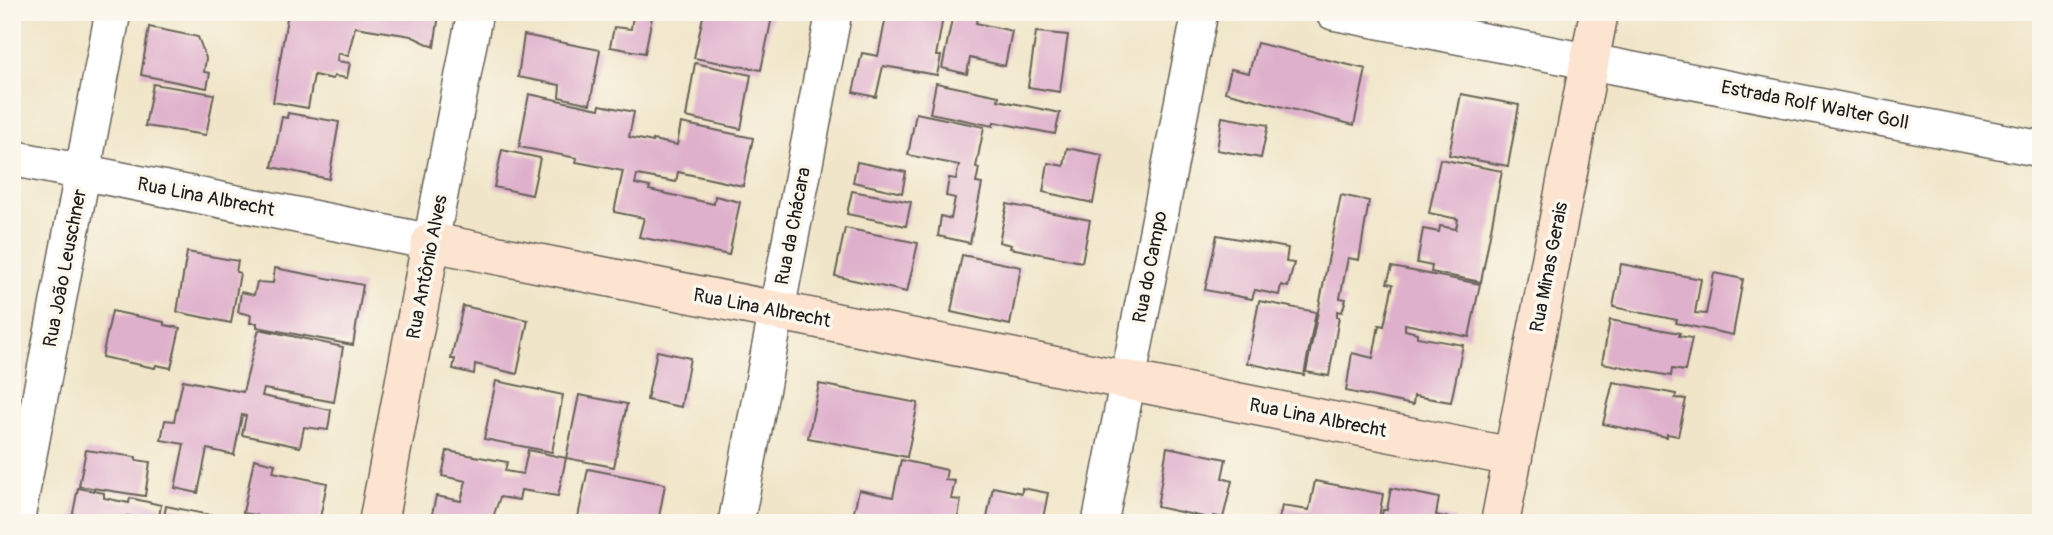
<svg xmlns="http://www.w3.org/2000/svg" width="2053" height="535" font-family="Pangolin,sans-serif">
<rect width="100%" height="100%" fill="#fbf7ec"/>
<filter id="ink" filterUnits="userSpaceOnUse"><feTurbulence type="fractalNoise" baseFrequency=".0143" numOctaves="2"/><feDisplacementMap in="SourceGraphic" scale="14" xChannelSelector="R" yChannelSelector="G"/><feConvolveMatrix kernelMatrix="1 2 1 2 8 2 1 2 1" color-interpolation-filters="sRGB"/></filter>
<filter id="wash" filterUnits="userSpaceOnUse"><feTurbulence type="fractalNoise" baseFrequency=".00686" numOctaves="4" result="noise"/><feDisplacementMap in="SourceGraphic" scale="28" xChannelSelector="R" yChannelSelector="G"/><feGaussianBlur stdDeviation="1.57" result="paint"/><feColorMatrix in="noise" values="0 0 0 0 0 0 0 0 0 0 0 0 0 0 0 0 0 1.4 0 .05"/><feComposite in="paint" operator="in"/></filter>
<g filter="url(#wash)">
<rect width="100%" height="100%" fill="#f0e5c8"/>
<g id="blocks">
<path fill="#dfb0cc" d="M288 12H429L439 15 434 47 411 36 355 27 348 56 338 53 337 61 350 63 347 78 334 76 333 79 314 75 308 108 273 102Z
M620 12H653L645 53 610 47 614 27 631 29 633 16Z
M704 12H773L761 70 694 58Z
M887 12H944L936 56H941L937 75 883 66 876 97 853 92 862 53 878 56Z
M949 12H978L976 23 1012 31 1005 66 970 58 967 74 942 68 952 19H947Z
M149 27 198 37 206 58 204 72 210 73 207 88 141 75Z
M1036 32 1068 35 1060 92 1028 87Z
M524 35 600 50 590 104 559 97 560 85 518 77Z
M1257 43 1366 69 1354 125 1225 92 1231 69 1249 73Z
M695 63 751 75 741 129 686 117Z
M936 83 999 96 998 100 1060 113 1055 134 994 122 993 126 930 113Z
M153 84 214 94 206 135 145 126Z
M529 94 599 109 600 105 634 112 629 137 653 142V140L677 145 681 123 753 138 743 186 678 172 676 182 637 175 635 184 650 187 649 190 714 204 715 196 740 202 729 255 639 237 644 218 614 212 623 171 576 162 577 158 519 147Z
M1461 94 1519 105 1508 166 1449 155Z
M288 113 339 122 329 179 272 167 282 117 287 118Z
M916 113 984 127 976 167 979 168 976 183 982 184 970 243 938 236 941 216 951 219 955 198 946 196 949 178 956 179 959 165 908 155Z
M1222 117 1268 125 1261 158 1217 150Z
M1067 148 1102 155 1093 203 1043 192 1048 163 1064 166Z
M502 150 540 158 532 195 494 187Z
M1440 159 1502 171 1481 282 1431 272 1432 266 1417 263 1423 229 1439 232 1440 226 1456 229 1458 219 1429 213Z
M857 162 906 172 902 193 853 182Z
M852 191 911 202 906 226 847 214Z
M1341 195 1369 201 1359 260 1348 258 1340 298 1346 299 1342 312 1337 311V317H1339L1329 376 1306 372Z
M1007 204 1090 220 1082 262 1010 248 1011 245 999 242Z
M12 219 19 220 14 251H12Z
M845 228 918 243 907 292 835 276Z
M1217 235 1288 248 1286 262 1294 263 1288 287 1281 285 1279 295 1255 290 1252 299 1205 290Z
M187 252 238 261 236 272 240 273 231 323 177 312Z
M962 255 1021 267 1010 325 951 312Z
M1621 264 1701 279 1695 313 1706 314 1714 273 1743 279 1733 335 1676 323 1677 320 1613 307Z
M1392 267 1480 284 1469 337 1405 324V330L1417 333V337L1463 345 1451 402 1414 396 1413 405 1346 391 1352 353 1373 358 1379 325 1384 326 1393 284 1387 283Z
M275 268 363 285 353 345 257 327V323H250L251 315 238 312 241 292 254 295 257 282 273 283Z
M1259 301 1316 312 1304 375 1247 363Z
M463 306 528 320 517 374 475 364 474 374 453 369 455 359H451Z
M112 311 164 322V325L180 328 171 368 156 365 155 368 102 357Z
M1610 320 1680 333 1679 336 1692 338 1685 371 1672 369 1671 376 1602 363Z
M259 329 343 347 334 402 264 389 262 396 331 410 328 430 304 427 300 447 242 435 246 416 242 415 234 455 207 449 198 493 175 488 184 444 161 440 165 420 174 421 183 380 243 392Z
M657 351 690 358 681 407 647 400Z
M496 381 563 395 552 452 484 439Z
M1613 382 1676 394 1675 398 1686 399 1678 436 1667 434V437L1603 424Z
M819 384 918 403 907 457 808 438Z
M579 395 627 404 614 467 566 458Z
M1167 447 1226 459 1222 478 1232 481 1223 518 1214 516 1213 519 1157 507Z
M86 450 136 457V460L150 462 145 496 79 486Z
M528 450 566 458 558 496 521 490 519 500 500 497 491 523H430L436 496 461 501 466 481 442 476 447 451 507 462 505 471 523 474Z
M254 459 275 464 273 472 327 483 319 523H270L255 520 256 515 243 513Z
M901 460 947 470 945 480 955 481 951 499 961 500 957 523H883L853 516 859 490 893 497Z
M588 469 665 484 658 523H606L578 517Z
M1315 481 1383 494 1378 523H1278L1282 506 1309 510Z
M993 487 1022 493V488L1048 493 1042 523H986Z
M78 488 104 493V498L129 503 130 498 161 505 158 522 127 516 126 523H71Z
M1391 488 1439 498 1436 515 1455 519 1454 523H1380L1383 510H1387Z
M166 506 229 519 228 523H163Z"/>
</g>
</g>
<g filter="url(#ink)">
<use href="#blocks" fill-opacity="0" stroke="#666258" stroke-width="2"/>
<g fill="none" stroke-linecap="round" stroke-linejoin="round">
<defs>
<path id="street" d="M1333 12 2041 149
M12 158 431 242 475 12
M16 523 113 12
M736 523 834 12
M1100 523 1200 12"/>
<path id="secondary" d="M378 523 431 242 1513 457
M1500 523 1599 12"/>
</defs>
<use href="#street" stroke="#666258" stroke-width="38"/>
<use href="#secondary" stroke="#666258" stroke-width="41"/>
<use href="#street" stroke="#fff" stroke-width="35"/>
<use href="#secondary" stroke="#fde4d1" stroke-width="38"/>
</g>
</g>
<g text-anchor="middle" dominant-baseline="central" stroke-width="7" stroke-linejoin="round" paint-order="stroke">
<g font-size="19" fill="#1c1c1c" stroke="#fbf7ec">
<text transform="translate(1815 105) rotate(11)">Estrada Rolf Walter Goll</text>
<text transform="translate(206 197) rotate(11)">Rua Lina Albrecht</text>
<text transform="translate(793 226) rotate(-79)">Rua da Chácara</text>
<text transform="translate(427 267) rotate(-79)">Rua Antônio Alves</text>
<text transform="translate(1150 267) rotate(-79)">Rua do Campo</text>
<text transform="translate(1549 267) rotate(-79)">Rua Minas Gerais</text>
<text transform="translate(65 268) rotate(-79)">Rua João Leuschner</text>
<text transform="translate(762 308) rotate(11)">Rua Lina Albrecht</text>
<text transform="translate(1318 418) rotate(11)">Rua Lina Albrecht</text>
</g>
</g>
<rect width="2053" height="535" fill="none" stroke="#fbf7ec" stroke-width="42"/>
</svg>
